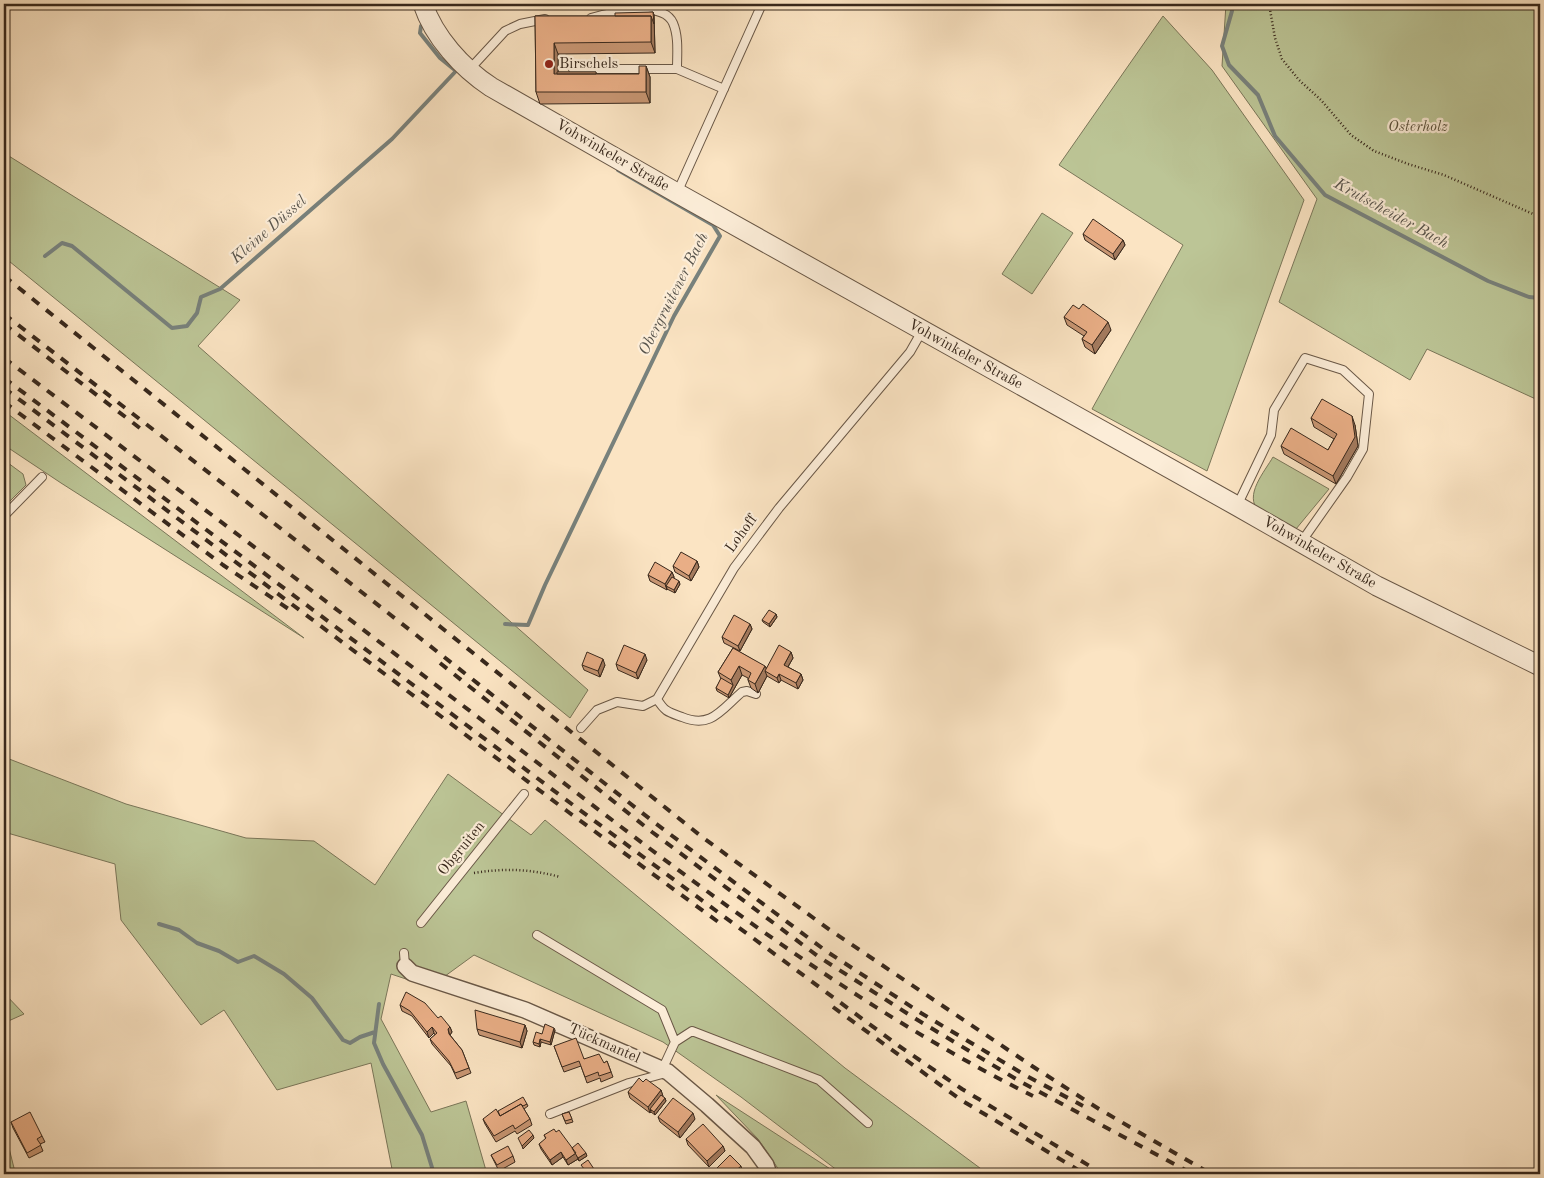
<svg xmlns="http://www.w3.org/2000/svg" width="1544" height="1178" font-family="'Old Standard TT',serif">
<rect width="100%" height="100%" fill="#fbe4c3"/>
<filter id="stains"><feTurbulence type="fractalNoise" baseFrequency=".004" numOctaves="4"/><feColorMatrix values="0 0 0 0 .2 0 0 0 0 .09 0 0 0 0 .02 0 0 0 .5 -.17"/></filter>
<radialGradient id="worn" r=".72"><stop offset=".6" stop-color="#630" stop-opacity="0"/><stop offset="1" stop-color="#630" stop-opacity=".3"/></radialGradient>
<path fill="#bcc596" stroke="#7a7659" d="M1226 4H1540V401L1427 349 1410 380 1279 302 1317 199 1222 66Z
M1163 16 1212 70 1304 200 1207 471 1092 409 1183 245 1059 165Z
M4 153 240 300 198 346 588 690 570 718 4 257Z
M1042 213 1073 233 1032 294 1002 274Z
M4 411 304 638 61 483 4 445Z
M1273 457 1329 489 1296 529C1287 525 1265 517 1259 511 1243 496 1265 471 1273 457Z
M4 460 23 474 26 485 4 507Z
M4 757 126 804 246 838 314 841 375 885 448 774 531 835 545 820 845 1068 988 1174H842L741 1097 663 1042 474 955 430 987 391 974 381 1019 431 1112 466 1101 487 1174H393L371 1063 277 1090 224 1010 201 1025 121 920 115 864 4 832Z
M4 993 24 1014 4 1023Z
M716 1095 838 1174H785L779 1170 758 1139Z
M4 1128 15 1172 16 1174H4Z"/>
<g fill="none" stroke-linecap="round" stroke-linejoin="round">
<path stroke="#78817c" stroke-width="4" d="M1231 4 1232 11 1222 46 1229 65 1258 95 1275 136 1325 195 1488 281 1529 297 1540 298
M45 256 62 243 72 246 172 328 187 326 197 313 201 297 220 289 392 139 456 71 440 58 420 33 421 26
M505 624 528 625 545 585 674 316 720 236 713 225 618 170
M159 924 179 930 197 943 219 951 238 962 254 956 284 974 312 998 343 1040 350 1043 360 1037 375 1032
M379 1004 374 1043 383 1064 422 1135 434 1174"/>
<defs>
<path id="service" d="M591 18C611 12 663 0 673 23 679 37 677 54 677 69
M573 69H677L724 89
M469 70 505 31 520 24 545 19
M677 193 762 4
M1237 506 1271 435 1274 410 1305 358 1343 370 1369 394 1363 449 1347 477 1302 541
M4 516 42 477
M657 699C665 712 668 712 682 717 711 729 721 710 742 692L747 691 756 694
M581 728 597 710 617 702 643 706 657 699 734 568 779 508 910 352 922 331
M421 923 524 794
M537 935 662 1010 675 1042
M404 953 405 966
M662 1070 675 1042 692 1031 819 1080 868 1123
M550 1114 629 1083 666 1073"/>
<path id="minor" d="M405 966 412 973 525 1010 668 1072 707 1105 753 1147 766 1165 769 1174"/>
<path id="tertiary" d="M423 4C434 37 462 68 491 87L677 193 1237 506 1377 586 1540 666"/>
</defs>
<use href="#service" stroke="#695746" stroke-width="10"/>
<use href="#minor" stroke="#695746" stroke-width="18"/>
<use href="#tertiary" stroke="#695746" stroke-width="21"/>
<path stroke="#38281c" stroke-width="2.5" stroke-dasharray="1 2.5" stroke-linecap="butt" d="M1269 4 1275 38 1282 59 1299 80 1321 100 1351 135 1374 151 1408 164 1444 175 1540 217
M1532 4 1540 9
M474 873C504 868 531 869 560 877"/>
<use href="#service" stroke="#fcedd8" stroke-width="8"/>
<use href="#minor" stroke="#fcedd8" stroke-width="15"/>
<use href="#tertiary" stroke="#fcedd8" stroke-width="19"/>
<path stroke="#38281c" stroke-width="4" stroke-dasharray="9 9" stroke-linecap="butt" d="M4 276 702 837 830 930 1032 1066 1099 1109 1211 1174
M4 314 284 531 655 823 826 951 921 1013 1025 1075 1083 1106
M4 324 145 432
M4 358C175 487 346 616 517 747 681 873 846 1003 1033 1096
M4 378 573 805 899 1046 962 1089 1103 1174
M4 388 567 811 721 924
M4 402 223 565 293 612
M440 663 652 832 819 957 916 1019 1021 1082 1193 1174
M833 1007 961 1100 1085 1174"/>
</g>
<path fill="#c89673" stroke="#38281c" d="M653 12 654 15 655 53 558 54V72H596V74H639L646 66 650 77V103L540 104 536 92 535 16H615Z
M1083 234 1123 240 1125 245 1115 260 1085 240Z
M1064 317 1111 330 1095 354 1085 347 1082 339 1084 336 1067 325Z
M1311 418 1355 425 1358 446 1336 484 1284 454 1281 446 1328 450 1334 439 1314 427Z
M697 561 699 567 691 581 675 572 673 566Z
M672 572 674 577V578L680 584 675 593 667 589V590L650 581 648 575Z
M776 614 777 617 770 627 763 622 762 620Z
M750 624 752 629 740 651 724 643 722 637Z
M733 648 767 668 791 652 793 658 788 667 801 674 803 680 798 689 781 680 779 683 767 676 758 693 751 688 748 680V678L742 675 729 698 717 691 716 688 721 679 718 672Z
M647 660 638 679 618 670 616 664Z
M582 665H605L600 677 584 670Z
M400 1005 438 1018 450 1027 452 1032 450 1035 462 1050 471 1073 457 1079 451 1066 432 1044 430 1039 435 1035 434 1033 429 1038 412 1016 402 1011Z
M525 1025 527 1031 522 1048 479 1035 477 1029Z
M555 1030 551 1045 541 1042 540 1047 534 1045 533 1042 542 1034Z
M554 1046 584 1059 604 1063 607 1061 613 1077 601 1082 600 1078 587 1083 581 1066 564 1072Z
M643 1082 661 1090 663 1097 665 1098 666 1101 655 1115 651 1112 650 1113 630 1098 628 1092Z
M527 1104 528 1106 524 1109 530 1119 532 1125 517 1134 515 1131 496 1142 485 1124 483 1119Z
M569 1112 573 1122 566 1124 562 1114Z
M658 1117 695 1119 680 1138 660 1122Z
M11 1122 42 1136 45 1142 40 1144 43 1151 29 1158 13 1128Z
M556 1132 572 1148 587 1156 579 1161 577 1158 578 1159 568 1165 563 1157 552 1165 541 1149 539 1144 546 1139 544 1135Z
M686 1139 723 1146 725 1151 709 1167 688 1145Z
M491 1155 513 1156 515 1162 499 1171Z"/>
<path fill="#a37a5e" stroke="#38281c" d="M653 12 654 15 655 53 651 42V16Z
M554 43 558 54V83L554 74Z
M646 66 650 77V103L646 92Z
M1123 240 1125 245 1115 260 1113 254Z
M1108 322 1111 330 1095 354 1092 345Z
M1352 416 1355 425 1358 446 1336 484 1333 476Z
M697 561 699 567 691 581 689 576Z
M672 572 674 577 668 587 666 586 667 589V590L665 584Z
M679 581 680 584 675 593 674 590Z
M776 614 777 617 770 627 769 624Z
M750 624 752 629 740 651 738 646Z
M791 652 793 658 786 670 784 665Z
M645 654 647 660 638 679 636 673Z
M603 659 605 665 600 677 598 671Z
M739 666 742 675 729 698 728 695 733 685 731 680Z
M765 666 768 672 765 671 767 676 758 693 755 684Z
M779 674 781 680 779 683 777 678Z
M801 674 803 680 798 689 796 683Z
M525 1025 527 1031 522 1048 520 1042Z
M432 1027 434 1033 429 1038 427 1032Z
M450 1027 452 1032 450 1035 451 1040 448 1029Z
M554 1028 555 1030 551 1045 550 1042Z
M540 1039 541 1042 540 1047 539 1044Z
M661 1090 663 1096 652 1111 650 1109 651 1112 650 1113 648 1107Z
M665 1098 666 1101 655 1115 654 1112Z
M693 1113 695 1119 680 1138 678 1132Z
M533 1135 534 1138 523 1149 522 1146Z
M723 1146 725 1151 709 1167 707 1161Z
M561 1152 563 1157 552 1165 550 1160Z
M576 1153 578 1159 568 1165 566 1160Z
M586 1153 587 1156 579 1161 578 1158Z
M741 1166 743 1172 740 1174H732Z"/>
<path fill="#e9ae86" stroke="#38281c" d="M653 12 654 24 651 16H615V13Z
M535 16H651V42L554 43V74H639V66H646V92H536Z
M557 72H596V74H557Z
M1093 219 1123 240 1113 254 1083 234Z
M1083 304 1108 322 1092 345 1082 339 1087 332 1064 317 1073 305 1079 309Z
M1322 399 1352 416 1355 437 1333 476 1281 446 1291 428 1328 450 1337 434 1311 418Z
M681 552 697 561 689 576 673 566Z
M655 562 672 572 665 584 648 575Z
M672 577 679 581 674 590 666 586Z
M769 610 776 614 769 624 762 620Z
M734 615 750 624 738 646 722 637Z
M624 645 645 654 636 673 616 664Z
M779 645 791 652 784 665 801 674 796 683 779 674 777 678 765 671Z
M733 648 765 666 755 684 748 680 751 673 739 666 731 680 718 672Z
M587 652 603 659 598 671 582 665Z
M721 678 733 685 728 695 716 688Z
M406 992 425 1003 438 1018 441 1016 450 1027 448 1029 449 1034 462 1050 469 1068 455 1073 449 1061 430 1039 437 1033 432 1027 427 1032 410 1011 400 1005Z
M475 1010 525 1025 520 1042 477 1029Z
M545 1024 554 1028 550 1042 540 1039 539 1044 533 1042 536 1032 542 1034Z
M576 1038 584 1059 599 1054 604 1063 607 1061 611 1072 599 1076 598 1072 585 1077 579 1061 562 1067 554 1046Z
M639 1078 643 1082 646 1079 661 1090 648 1107 628 1092Z
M661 1095 665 1098 654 1112 650 1109Z
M523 1097 527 1104 523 1106 521 1104 500 1116 498 1111Z
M673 1098 693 1113 678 1132 658 1117Z
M521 1104 530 1119 515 1129 513 1125 494 1136 483 1119 496 1109 500 1116Z
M30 1112 42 1136 37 1139 41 1145 27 1153 11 1122Z
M569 1112 572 1119 565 1121 562 1114Z
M703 1124 723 1146 707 1161 686 1139Z
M554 1129 556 1132 559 1130 576 1153 566 1160 561 1152 550 1160 539 1144 546 1138 544 1135Z
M529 1130 533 1135 522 1146 518 1138Z
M578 1143 586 1153 578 1158 572 1148Z
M508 1146 513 1156 497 1165 491 1155Z
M730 1155 741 1166 732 1174H717L714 1171Z
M588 1160 596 1172 592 1174H588L581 1165Z"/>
<circle fill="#8f2418" stroke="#fcedd8" stroke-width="2" cx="549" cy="64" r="5"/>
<g text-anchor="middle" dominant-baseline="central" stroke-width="4.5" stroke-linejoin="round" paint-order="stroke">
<g font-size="15" fill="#38281c" stroke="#fcedd8" text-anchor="start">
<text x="559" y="64">Birschels</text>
</g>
<g font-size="15" font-style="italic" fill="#594f3a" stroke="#fcedd8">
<text x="1418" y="127">Osterholz</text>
</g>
<g font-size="15" fill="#38281c" stroke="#fcedd8">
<text transform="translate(612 156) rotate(30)">Vohwinkeler Straße</text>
<text transform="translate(965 355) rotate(29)">Vohwinkeler Straße</text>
<text transform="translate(742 534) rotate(-54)">Lohoff</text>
<text transform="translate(1319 553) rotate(30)">Vohwinkeler Straße</text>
<text transform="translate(462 849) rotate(-51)">Obgruiten</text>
<text transform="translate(604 1044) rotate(24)">Tückmantel</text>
</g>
<g font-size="16" font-style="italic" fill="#58544c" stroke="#fcedd8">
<text transform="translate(1391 214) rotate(29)">Krutscheider Bach</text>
<text transform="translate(269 230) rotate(-41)">Kleine Düssel</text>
<text transform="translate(674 294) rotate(-63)">Obergruitener Bach</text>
</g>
</g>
<rect width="1544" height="1178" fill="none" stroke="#fbe4c3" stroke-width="20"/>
<rect x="5" y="5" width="1534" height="1168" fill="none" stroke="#38281c" stroke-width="2.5"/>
<rect x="10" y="10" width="1524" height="1158" fill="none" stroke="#38281c"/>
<rect width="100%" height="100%" filter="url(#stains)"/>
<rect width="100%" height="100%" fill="url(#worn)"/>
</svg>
